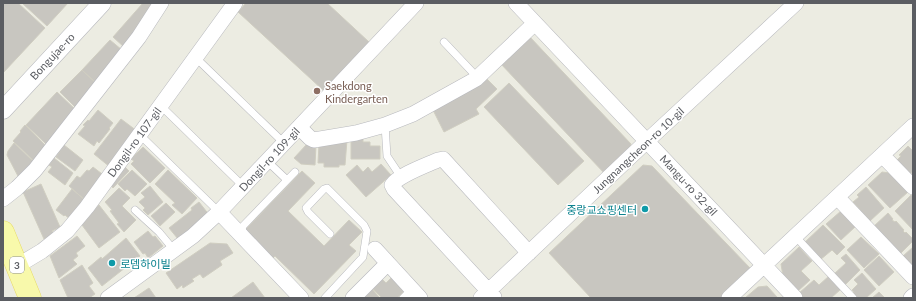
<svg xmlns="http://www.w3.org/2000/svg" width="916" height="301" font-family="Lato,'Noto Sans KR',sans-serif">
<rect width="100%" height="100%" fill="#ecece2"/>
<path fill="#c8c6c0" stroke="#d0cec1" d="M3 3H18L45 28 3 73Z
M22 3H68L47 26Z
M143 3H155L124 47 113 37Z
M246 3H327L369 42 324 91 238 12Z
M529 36 631 144 626 159 606 175 500 63Z
M110 40 122 50 97 84 82 70Z
M82 70 97 84 75 107 60 92Z
M485 77 497 89 476 109 479 114 444 132 433 110Z
M509 83 584 161 558 185 484 107Z
M57 92 78 112 46 144 26 125Z
M98 110 113 123 109 128 110 129 99 143 97 141 94 146 78 134 85 126 83 125 88 120 89 121Z
M121 119 137 131 110 167 94 154Z
M25 125 47 147 34 161 13 141 21 132 20 131Z
M351 137H363V142H370V146H380V159H351Z
M347 140 345 165H339V167H324V163H318L319 144Z
M14 143 35 163 20 180 7 155 8 151Z
M307 144 316 145 315 165 301 164 294 158Z
M64 145 83 160 75 171 56 157Z
M908 146 913 151V171L909 176 896 161 901 156 899 155Z
M143 147 165 168 150 183 131 164 134 161 131 159Z
M54 158 73 173 65 185 48 172 52 167 49 165Z
M381 164 391 175 366 197 346 175 357 165 363 172 368 167 372 172Z
M643 165 652 166 750 268 749 273 723 298H591L549 253Z
M124 166 129 171 113 188 107 181Z
M93 167 106 177 86 201 69 186 77 176 80 178 87 170 89 171Z
M132 170 147 184 135 196 127 189 125 191 118 184Z
M168 170 197 198 182 214 172 205 175 203 155 184Z
M302 171 315 183 288 211 324 246 349 220 362 232 349 245 356 251 314 294 275 256 273 258 244 231Z
M882 172 890 173 908 192 890 208 868 185Z
M41 184 60 227 52 231 54 235 44 239 23 192Z
M150 186 163 202 148 215 143 210 145 208 139 202 145 197 141 193Z
M866 187 884 208 870 221 853 202 859 197 857 195Z
M119 188 130 198 122 206 136 220 124 232 117 224 119 223 110 211 112 210 105 202Z
M72 189 86 201 71 220 65 215 64 216 56 210Z
M911 195 913 197V230L895 211Z
M199 202 210 216 178 239 169 228 192 210 191 208Z
M166 203 175 212 160 226 151 216Z
M99 205 120 232 99 248 79 221Z
M841 211 855 227 841 240 826 224Z
M888 213 893 219 892 220 895 222 896 221 904 230 903 231 905 233 906 232 913 239V241L899 255 873 227Z
M823 225 845 247 837 255 832 250 820 260 804 243Z
M148 231 153 237 155 236 163 246 148 258 145 253 143 254 134 242Z
M77 236 85 246 76 253 78 256 73 260 77 264 59 278 50 256Z
M861 237 879 254 864 268 847 250Z
M126 238 140 256 102 286 88 268 101 257 102 259Z
M210 243 227 244 233 253 220 261 222 265 203 278 200 274 192 279 194 281 183 288 182 285 177 289 166 273Z
M799 247 812 261 801 271 810 280 797 292 783 276 781 264Z
M913 247V267L903 256Z
M846 254 860 270 845 285 834 274 846 263 841 258Z
M879 256 894 272 879 286 864 270Z
M82 265 93 283 89 286 95 294 89 298H68L60 280Z
M862 273 876 289 866 298H857L853 294 854 292 852 290 858 284 854 280Z
M379 276 386 283 393 276 406 289 397 298H382L370 286Z
M829 276 841 289 831 298H804L799 293 814 280 819 285Z
M253 282 265 298H231Z
M767 286 777 297 775 298H745L758 287Z
M149 288 156 298H134Z
M372 289 380 298H363Z
M879 292 885 298H872Z"/>
<g fill="none" stroke-linecap="round" stroke-linejoin="round">
<defs>
<path id="service" d="M444 42 477 77
M195 57 284 143
M160 105 243 186
M385 125 387 156 401 177
M139 134 219 212
M267 161 287 180
M135 210 159 232 174 250
M244 233 242 230 243 226 295 172
M795 236 853 298
M325 298 363 257 367 231 364 225 327 188 324 189 306 208 308 212 330 234
M403 298 412 289"/>
<path id="minor" d="M516 3 795 298
M299 127 310 138 314 140 356 133 385 125 413 114 476 79 535 23
M882 155 913 187
M837 197 913 277
M3 199 17 188 35 170 139 37 161 3
M219 212 301 298
M375 249 420 298
M17 266 42 251 67 231 87 207 235 3
M494 297 394 189 392 185C399 175 427 165 438 160L443 159 529 253
M108 298 193 236 219 212 416 3
M353 298 388 263
M481 298 647 141 796 3
M729 298 913 126
M911 298 913 296"/>
<path id="tertiary" d="M3 110 102 3"/>
<path id="primary" d="M3 232 30 298"/>
</defs>
<use href="#service" stroke="#b8b9be" stroke-width="8"/>
<use href="#minor" stroke="#b8b9be" stroke-width="16"/>
<use href="#tertiary" stroke="#b8b9be" stroke-width="19"/>
<use href="#primary" stroke="#e7d961" stroke-width="23"/>
<use href="#service" stroke="#fff" stroke-width="7"/>
<use href="#minor" stroke="#fff" stroke-width="15"/>
<use href="#tertiary" stroke="#fff" stroke-width="18"/>
<use href="#primary" stroke="#f8f9ab" stroke-width="22"/>
</g>
<circle fill="#8d6e63" stroke="#fff" stroke-width="1.5" cx="317" cy="91" r="4"/>
<g fill="#0f9aa8" stroke="#fff" stroke-width="1.5">
<circle cx="645" cy="209" r="4"/>
<circle cx="112" cy="263" r="4"/>
</g>
<g text-anchor="middle" dominant-baseline="central" stroke-width="3" stroke-linejoin="round" paint-order="stroke">
<rect fill="#fff" stroke="#8c8e91" stroke-width="1" x="10" y="257" width="14" height="16" rx="3"/>
<g font-size="10" font-weight="bold" fill="#5b5d62">
<text x="17" y="265">3</text>
</g>
<g font-size="11" fill="#5b5d62" stroke="#fff">
<text transform="translate(52 56) rotate(-47)">Bongujae-ro</text>
<text transform="translate(134 142) rotate(-54)">Dongil-ro 107-gil</text>
<text transform="translate(638 150) rotate(-43)">Jungnangcheon-ro 10-gil</text>
<text transform="translate(269 159) rotate(-47)">Dongil-ro 109-gil</text>
<text transform="translate(689 185) rotate(47)">Mangu-ro 32-gil</text>
</g>
<g font-size="11" fill="#785e54" stroke="#fff" text-anchor="start">
<text x="325" y="85">Saekdong<tspan x="325" dy="13">Kindergarten</tspan></text>
</g>
<g font-size="11" fill="#0d838f" stroke="#fff" text-anchor="end">
<text x="637" y="209">중랑교쇼핑센터</text>
<text x="120" y="263" text-anchor="start">로뎀하이빌</text>
</g>
</g>
<rect width="916" height="301" fill="none" stroke="#5b5d62" stroke-width="8"/>
</svg>
